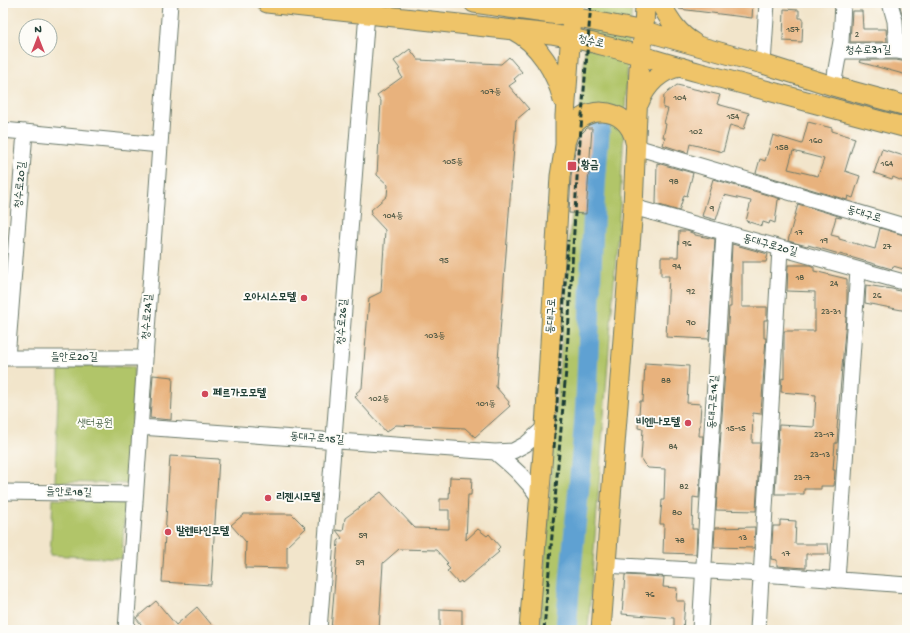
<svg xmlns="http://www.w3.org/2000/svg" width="910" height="633" font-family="'Gochi Hand','Poor Story',sans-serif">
<rect width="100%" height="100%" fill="#fdfcf7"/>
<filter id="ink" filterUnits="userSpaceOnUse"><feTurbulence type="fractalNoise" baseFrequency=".025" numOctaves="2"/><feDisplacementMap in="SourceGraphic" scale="8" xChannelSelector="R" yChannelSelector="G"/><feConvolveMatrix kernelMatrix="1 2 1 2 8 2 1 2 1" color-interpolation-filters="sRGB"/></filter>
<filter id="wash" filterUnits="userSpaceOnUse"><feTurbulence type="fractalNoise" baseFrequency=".012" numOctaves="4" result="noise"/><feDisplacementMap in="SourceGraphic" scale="16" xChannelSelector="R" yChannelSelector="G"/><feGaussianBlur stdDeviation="0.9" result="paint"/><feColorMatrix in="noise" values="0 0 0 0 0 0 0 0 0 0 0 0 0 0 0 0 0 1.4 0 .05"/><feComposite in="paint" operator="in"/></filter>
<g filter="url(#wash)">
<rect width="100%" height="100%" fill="#f2e5cb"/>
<path fill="#b1c569" stroke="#68814e" d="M589 3H632L627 76 620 203 588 630H540L552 459Z
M59 365 134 367 131 484 55 482Z
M53 499 125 503 122 559 50 555Z"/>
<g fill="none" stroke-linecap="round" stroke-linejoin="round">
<path stroke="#5ea1d2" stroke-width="21" d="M566 630C571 559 580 487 585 416 591 319 590 222 600 125"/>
</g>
<g id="blocks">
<path fill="#e8b27d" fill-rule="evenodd" d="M679 3H753L752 18 679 9Z
M899 3H907V16L903 17Z
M784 9 799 10V18H803L802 42 783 41Z
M852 11H862L863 29H886L887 42H850Z
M410 49 418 60 501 64 509 57 522 72 514 79 516 81 509 86 529 109 516 120 496 387 509 402 508 404 510 406 475 437 465 428 396 425 386 432 355 397 358 395 356 393 362 388 369 298 381 292 385 230 370 214 372 211 371 210 387 196 388 185 377 175 381 101 377 95 402 77 398 70 400 69 394 61Z
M860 60H896L907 62V75L859 62Z
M677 85 720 95 717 104 749 113 744 129 730 125 723 152 690 144 688 153 663 145 665 137H663L666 124 664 123 668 109 663 108 664 95Z
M808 122 832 128V131L855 138 845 171 860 176 853 198 848 196 847 200 756 173 760 159 765 161 773 135 802 144ZM793 151 824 159 818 176 788 169Z
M587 128H592L586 214 569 213 571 177 576 145 581 134Z
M882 149 907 157V183L893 177 892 179 874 173Z
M657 163 693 173 687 196 684 195 679 211 656 204Z
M713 179 781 199 778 200 775 223 770 221 769 224 763 222 762 226 746 221 751 201 724 195 716 220 702 216Z
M798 204 842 217 841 218 836 217 831 235 839 237V239L875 249 880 228 907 236V270L893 266 892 269 808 245 807 246 788 241Z
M679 231H687L695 234V235L715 239 709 339 666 337 669 276H661V257H678Z
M732 244 768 254 766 262H742V307H767V320H764V338H766L761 414 753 413 752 443H760L756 511 716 510 729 307H731V288H730Z
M788 265H810L814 267V271L847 279V306L837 429H838L837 443H835L833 470H835L834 486H821V489H804V494H775L779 425 814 427 816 395 781 392 782 378 784 379V331H815V292L787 291Z
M866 285 892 289 907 293V311L865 303Z
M645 363 689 366 687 403 701 404 699 436H703L699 498 693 497 692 529H697L696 554 663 553 664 524H660L662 500H664L665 469 648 468 644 464 641 459 643 429 638 428 640 401H643Z
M153 375 173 377 171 420 150 418Z
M170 456 219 459 211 585 162 582Z
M450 477 472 478 471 495H468L466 540 478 529 487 536 489 534 500 547 497 550 499 552 462 583 461 581 458 583 447 571 450 569 446 565 448 563 436 550 399 549 383 563 379 630H331L338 541 342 538 336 530 343 531 345 518 381 492 415 528 449 529V510H440V499H449Z
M244 514H292L306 528 287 546V569L245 568 246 542 231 525Z
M780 520 796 521 795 544H828L829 554H806V568L777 566V560L771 559 773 526H780Z
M755 527 754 548 714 547 715 528Z
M625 575 664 577 663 587 677 588 676 601H685L683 630H674V618L622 614Z
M156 601 176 625 197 607 216 630H146L136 618Z
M440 609 462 610V627H458V630H440Z"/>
</g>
</g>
<g filter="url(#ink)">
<use href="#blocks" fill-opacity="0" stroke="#697869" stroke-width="1"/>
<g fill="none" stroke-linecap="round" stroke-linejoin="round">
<defs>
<path id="minor" d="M890 3 895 21 897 51
M839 51H897L907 53
M763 64 767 3
M833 86 841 41 843 3
M3 130 160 145
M636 147 907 227
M633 207 907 283
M3 358H145
M7 358 25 132
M140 427 495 452 513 451 526 444 545 427
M495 452C513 467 527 479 540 499
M3 492 135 494
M605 565 762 574 907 585
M837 580 858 270
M126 630 170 3
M319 630 367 13
M700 630 724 233
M758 630 780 249"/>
<path id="major" d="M267 3 551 34C602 43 651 59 701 73 770 91 838 110 907 128
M474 3 573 17 644 31 763 64 833 86 907 106
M660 3C670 20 677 33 694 43
M513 30C539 43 556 73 563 100
M639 103C646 85 661 69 681 67
M566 140C576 102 629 103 635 142
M529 630 545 427 560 176 565 145V116L573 3
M601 630 633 207 639 68 644 31 645 3"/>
</defs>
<use href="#minor" stroke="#697869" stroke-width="17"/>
<use href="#major" stroke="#697869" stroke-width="21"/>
<use href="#minor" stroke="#fff" stroke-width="15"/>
<use href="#major" stroke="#efc469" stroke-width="19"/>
<path stroke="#1f3d34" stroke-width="3" stroke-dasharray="6 3" stroke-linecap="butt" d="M554 448 568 240
M544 630 566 370 577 178 591 3"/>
</g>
</g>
<g fill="#d1495b" stroke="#fdfcf7" stroke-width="1.5">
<rect x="567" y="161" width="10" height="10" rx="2"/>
<circle cx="304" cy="298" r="4"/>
<circle cx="205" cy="394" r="4"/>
<circle cx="688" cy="423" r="4"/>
<circle cx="268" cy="498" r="4"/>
<circle cx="168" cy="532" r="4"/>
</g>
<g text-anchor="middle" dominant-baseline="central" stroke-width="4" stroke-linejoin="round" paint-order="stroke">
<g font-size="9" fill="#515a46">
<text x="793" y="30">157</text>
<text x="857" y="35">2</text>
<text x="491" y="92">107동</text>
<text x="680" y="98">104</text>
<text x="733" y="117">154</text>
<text x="696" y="132">102</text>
<text x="816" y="141">160</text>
<text x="782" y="148">158</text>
<text x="453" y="162">105동</text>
<text x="887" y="164">164</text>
<text x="674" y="182">98</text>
<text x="712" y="209">9</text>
<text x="393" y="216">104동</text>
<text x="799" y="233">17</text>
<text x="824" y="241">19</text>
<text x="687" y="244">96</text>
<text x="887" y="247">27</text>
<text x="444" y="261">95</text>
<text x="677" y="267">94</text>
<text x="800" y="278">18</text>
<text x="834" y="284">24</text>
<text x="691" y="292">92</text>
<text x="877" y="296">26</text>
<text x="831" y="312">23-31</text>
<text x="691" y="323">90</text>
<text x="435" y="336">103동</text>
<text x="666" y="381">88</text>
<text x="379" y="399">102동</text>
<text x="486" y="404">101동</text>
<text x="736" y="429">15-15</text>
<text x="824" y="435">23-17</text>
<text x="673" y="447">84</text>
<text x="820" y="455">23-13</text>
<text x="802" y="478">23-7</text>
<text x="684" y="487">82</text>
<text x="677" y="513">80</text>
<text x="363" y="536">59</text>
<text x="743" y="538">13</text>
<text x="680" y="541">78</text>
<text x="786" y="554">17</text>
<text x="360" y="563">59</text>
<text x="650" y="595">76</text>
</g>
<g font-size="11" fill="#1f3d34" stroke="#fdfcf7">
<text transform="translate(591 42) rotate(13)">청수로</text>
<text x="868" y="51">청수로31길</text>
<text transform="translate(21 185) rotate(-85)">청수로20길</text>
<text transform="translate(864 215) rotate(16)">동대구로</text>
<text transform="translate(770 246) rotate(15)">동대구로20길</text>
<text transform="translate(552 316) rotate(-87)">동대구로</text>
<text transform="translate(148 317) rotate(-86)">청수로24길</text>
<text transform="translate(343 322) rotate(-86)">청수로26길</text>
<text x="74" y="358">들안로20길</text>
<text transform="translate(714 402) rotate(-87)">동대구로14길</text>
<text transform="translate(317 439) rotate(4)">동대구로15길</text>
<text transform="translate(69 493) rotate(1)">들안로18길</text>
</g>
<g font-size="11" font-weight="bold" fill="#1f3d34" stroke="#fdfcf7" text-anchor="start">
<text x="581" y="166">황금</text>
<text x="296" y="298" text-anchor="end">오아시스모텔</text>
<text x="213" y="394">페르가모모텔</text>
<text x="680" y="423" text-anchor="end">비엔나모텔</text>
<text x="276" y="498">리젠시모텔</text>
<text x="176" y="532">발렌타인모텔</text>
</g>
<g font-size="11" fill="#445f41" stroke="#fdfcf7">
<text x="95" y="424">샛터공원</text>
</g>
</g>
<rect width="910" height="633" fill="none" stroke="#fdfcf7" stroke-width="16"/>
<g transform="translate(38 38)"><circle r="19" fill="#fdfcf7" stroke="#a4b0a9"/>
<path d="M0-3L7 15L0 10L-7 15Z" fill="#d1495b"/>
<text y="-6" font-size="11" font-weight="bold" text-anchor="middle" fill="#1f3d34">N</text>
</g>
</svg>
